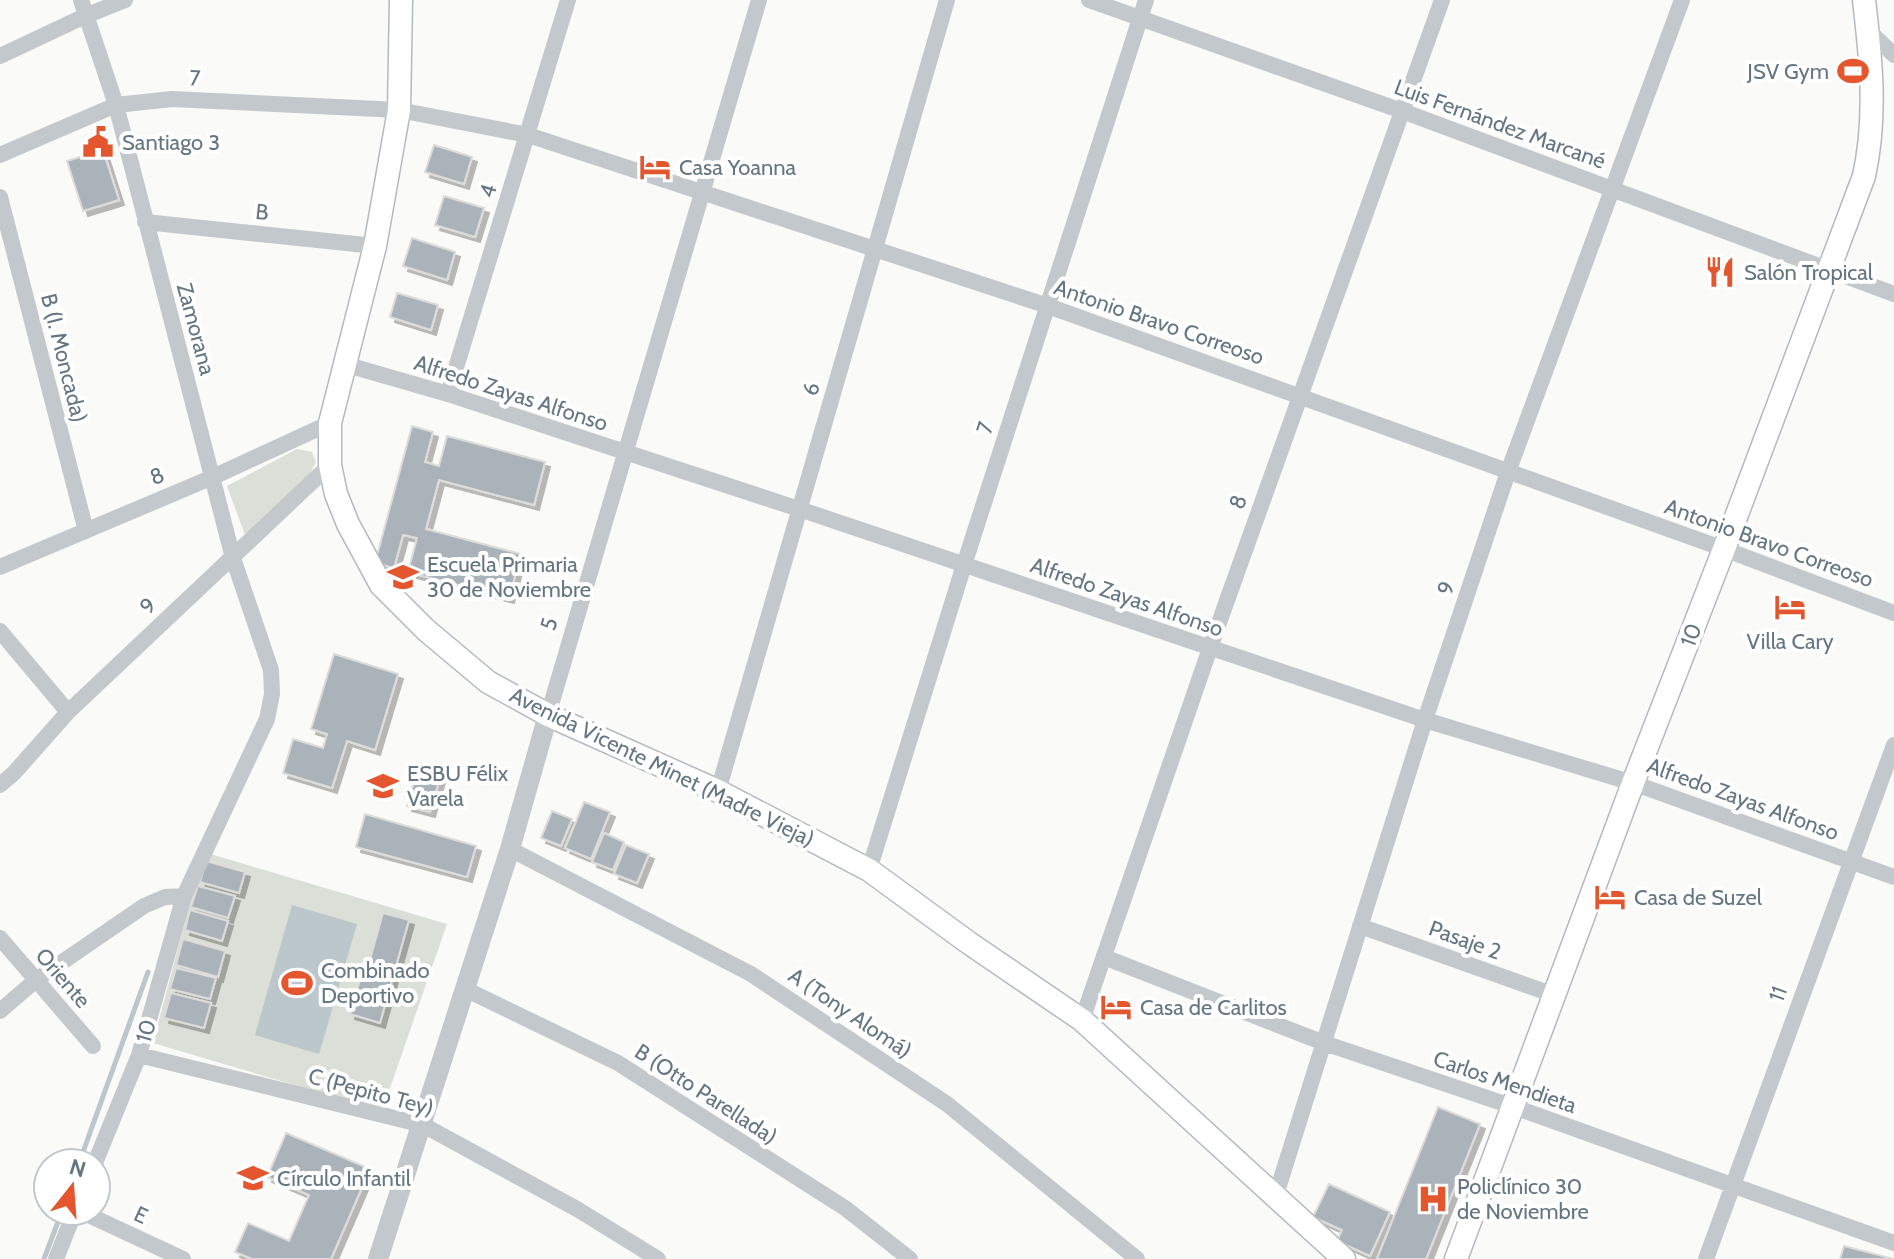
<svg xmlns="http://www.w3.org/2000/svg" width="1894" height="1259" font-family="Cabin,sans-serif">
<defs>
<filter id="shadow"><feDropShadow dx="5" dy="5" stdDeviation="0" flood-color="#0004"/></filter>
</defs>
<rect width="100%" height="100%" fill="#fafaf8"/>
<path fill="#dadfd7" d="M297 449 312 452 316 462 308 478 245 535 227 486Z
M207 853 447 924 382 1111 153 1043 191 898Z"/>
<path fill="#bbc7cb" d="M292 905 357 924 319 1054 255 1035Z"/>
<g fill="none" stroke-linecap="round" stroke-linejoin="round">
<path stroke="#bbc7cb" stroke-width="5" d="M79 1163 148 972
M44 1259 62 1211"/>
</g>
<path fill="#aab3b9" stroke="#dcdcda" stroke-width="2" filter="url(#shadow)" d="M434 145 472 157 464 184 425 172Z
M103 150 119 200 83 211 67 161Z
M444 196 484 208 475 237 435 225Z
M412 238 455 252 447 280 403 266Z
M397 293 438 305 431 330 390 317Z
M412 426 433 432 425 462 439 466 447 436 545 462 534 505 439 480 426 529 521 554 509 598 408 572 417 538 403 535 394 568 375 563Z
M334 654 398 674 375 750 347 741 332 788 283 773 293 739 323 748 327 734 311 729Z
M419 764 442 771 430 812 407 806Z
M584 802 610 812 591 859 565 848Z
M552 811 572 819 561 846 541 838Z
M365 814 476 846 467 877 356 847Z
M604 833 624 842 613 870 592 862Z
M626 845 649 854 637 883 614 874Z
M206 861 245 872 239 893 200 882Z
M198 886 235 896 228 918 191 907Z
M190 910 228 921 222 941 185 930Z
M383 913 409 920 380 1023 350 1014 360 980 364 981Z
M183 939 225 951 218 977 176 965Z
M176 968 216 978 210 999 170 989Z
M171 993 211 1003 204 1028 164 1018Z
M1438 1107 1480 1124 1426 1259H1377Z
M286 1133 370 1169 331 1259H252L235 1252 248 1223 289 1241 309 1195 267 1177Z
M1329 1184 1390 1212 1370 1256 1337 1241 1342 1230 1313 1217Z
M1844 1246 1894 1259H1840Z"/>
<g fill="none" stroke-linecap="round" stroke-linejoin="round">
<defs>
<path id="secondary" d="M401 0 399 110 375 246 330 423V465L336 494 348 524 381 585 426 630 488 682 548 715 718 791 869 870 969 943 1082 1020 1344 1259
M1456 1259 1633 783 1724 549 1864 176C1877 117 1871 59 1864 0"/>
</defs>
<use href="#secondary" stroke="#b3babf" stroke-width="25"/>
<path stroke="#c3c8cc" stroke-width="16" d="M81 0 116 105 233 558 271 670 272 694 267 719 184 896 139 1055 95 1163
M1089 0 1402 111 1894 294
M1868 30 1894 55
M0 56 85 16 125 0
M0 155 116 105 172 99 399 110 528 135 1048 306 1724 549 1894 613
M0 197 86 531
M145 222 375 246
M344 364 448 394 799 509 1425 720 1633 783 1894 877
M448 394 568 0
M0 567 213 477 330 423
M0 631 68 712
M548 715 759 0
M0 785 14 773 68 712 330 465
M718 791 947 0
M510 849 751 974 947 1104 1137 1259
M869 870 964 565 1146 0
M1360 926 1554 995
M0 938 93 1046
M1104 957 1324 1043 1514 1107 1894 1243
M465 989 618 1063 845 1208 910 1259
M0 1011 36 980 144 906 165 897 184 896
M1082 1020 1210 648 1442 0
M139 1055 423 1125 577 1209 658 1259
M1275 1198 1425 720 1508 472 1682 0
M80 1211 183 1259
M56 1259 75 1211
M1706 1259 1894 745"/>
<path stroke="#c3c8cc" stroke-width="20" d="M378 1259 510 849 548 715"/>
<use href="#secondary" stroke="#fff" stroke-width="22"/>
</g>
<defs>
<symbol id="stadium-bare" viewBox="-9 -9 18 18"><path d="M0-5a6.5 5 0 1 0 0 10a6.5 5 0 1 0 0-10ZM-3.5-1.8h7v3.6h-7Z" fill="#e4572e" stroke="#fff" stroke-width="2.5" paint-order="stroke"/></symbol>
<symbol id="civic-bare" viewBox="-9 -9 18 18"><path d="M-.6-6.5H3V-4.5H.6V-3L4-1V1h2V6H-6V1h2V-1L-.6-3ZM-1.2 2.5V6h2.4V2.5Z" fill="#e4572e" stroke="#fff" stroke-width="2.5" paint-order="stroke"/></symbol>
<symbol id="hotel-bare" viewBox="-9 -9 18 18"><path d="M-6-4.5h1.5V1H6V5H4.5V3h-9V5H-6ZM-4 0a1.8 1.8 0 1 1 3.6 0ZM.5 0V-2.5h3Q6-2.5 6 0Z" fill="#e4572e" stroke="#fff" stroke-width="2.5" paint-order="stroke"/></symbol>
<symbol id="restaurant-bare" viewBox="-9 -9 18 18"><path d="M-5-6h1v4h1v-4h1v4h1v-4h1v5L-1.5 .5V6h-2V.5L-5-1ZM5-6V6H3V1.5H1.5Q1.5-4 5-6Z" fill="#e4572e" stroke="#fff" stroke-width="2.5" paint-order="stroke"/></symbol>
<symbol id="school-bare" viewBox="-9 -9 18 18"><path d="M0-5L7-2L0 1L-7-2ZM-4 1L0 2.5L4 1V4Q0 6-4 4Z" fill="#e4572e" stroke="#fff" stroke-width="2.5" paint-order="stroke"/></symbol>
<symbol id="hospital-bare" viewBox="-9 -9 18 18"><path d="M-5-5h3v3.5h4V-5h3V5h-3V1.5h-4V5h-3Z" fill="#e4572e" stroke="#fff" stroke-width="2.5" paint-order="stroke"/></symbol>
</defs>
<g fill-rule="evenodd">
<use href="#stadium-bare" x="1831" y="49" width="44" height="44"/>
<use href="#civic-bare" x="76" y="120" width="44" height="44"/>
<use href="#hotel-bare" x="633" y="145" width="44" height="44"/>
<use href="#restaurant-bare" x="1698" y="250" width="44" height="44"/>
<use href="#school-bare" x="381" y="555" width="44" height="44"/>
<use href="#hotel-bare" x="1768" y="585" width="44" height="44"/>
<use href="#school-bare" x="361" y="764" width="44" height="44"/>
<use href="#hotel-bare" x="1588" y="875" width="44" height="44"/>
<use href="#stadium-bare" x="275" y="961" width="44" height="44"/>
<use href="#hotel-bare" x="1094" y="985" width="44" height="44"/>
<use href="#school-bare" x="231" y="1156" width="44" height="44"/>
<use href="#hospital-bare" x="1411" y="1177" width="44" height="44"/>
</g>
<g text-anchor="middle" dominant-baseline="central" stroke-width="8" stroke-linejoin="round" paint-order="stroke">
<g font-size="22" fill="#657683" stroke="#fff" text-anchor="start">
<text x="1829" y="71" text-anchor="end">JSV Gym</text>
<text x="122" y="142">Santiago 3</text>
<text x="679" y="167">Casa Yoanna</text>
<text x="1744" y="272">Salón Tropical</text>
<text x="427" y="564">Escuela Primaria<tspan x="427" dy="25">30 de Noviembre</tspan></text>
<text x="1790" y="641" text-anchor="middle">Villa Cary</text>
<text x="407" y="773">ESBU Félix<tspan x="407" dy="25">Varela</tspan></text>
<text x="1634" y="897">Casa de Suzel</text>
<text x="321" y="970">Combinado<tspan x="321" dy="25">Deportivo</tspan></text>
<text x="1140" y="1007">Casa de Carlitos</text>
<text x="277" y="1178">Círculo Infantil</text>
<text x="1457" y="1186">Policlínico 30<tspan x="1457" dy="25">de Noviembre</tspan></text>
</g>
<g font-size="22" fill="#657683" stroke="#fff">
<text transform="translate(195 78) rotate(3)">7</text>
<text transform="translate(1500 124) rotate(20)">Luis Fernández Marcané</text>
<text transform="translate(488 191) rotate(-73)">4</text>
<text transform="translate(262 212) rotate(6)">B</text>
<text transform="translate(1159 322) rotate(19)">Antonio Bravo Correoso</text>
<text transform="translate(196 329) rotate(75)">Zamorana</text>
<text transform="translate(64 358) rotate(76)">B (I. Moncada)</text>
<text transform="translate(811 389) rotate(-74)">6</text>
<text transform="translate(511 393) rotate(18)">Alfredo Zayas Alfonso</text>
<text transform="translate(985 428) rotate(-72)">7</text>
<text transform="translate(157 476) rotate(-23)">8</text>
<text transform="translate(1238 502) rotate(-70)">8</text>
<text transform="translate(1769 543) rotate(20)">Antonio Bravo Correoso</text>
<text transform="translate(1446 588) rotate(-72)">9</text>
<text transform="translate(1127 597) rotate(19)">Alfredo Zayas Alfonso</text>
<text transform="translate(148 606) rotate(-43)">9</text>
<text transform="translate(549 624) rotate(-74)">5</text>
<text transform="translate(1691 635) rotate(-69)">10</text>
<text transform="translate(662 767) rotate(26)">Avenida Vicente Minet (Madre Vieja)</text>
<text transform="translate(1743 799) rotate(20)">Alfredo Zayas Alfonso</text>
<text transform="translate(1465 940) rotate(20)">Pasaje 2</text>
<text transform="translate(63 978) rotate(49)">Oriente</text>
<text transform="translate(1778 994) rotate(-70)">11</text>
<text transform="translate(850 1013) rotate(34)">A (Tony Alomá)</text>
<text transform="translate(146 1031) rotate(-74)">10</text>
<text transform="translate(1505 1082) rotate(19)">Carlos Mendieta</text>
<text transform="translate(371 1092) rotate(15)">C (Pepito Tey)</text>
<text transform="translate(706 1094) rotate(33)">B (Otto Parellada)</text>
<text transform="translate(141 1215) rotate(25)">E</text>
</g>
</g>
<g transform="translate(72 1187) rotate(17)"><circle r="38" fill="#ffffff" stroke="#c1c8cd" stroke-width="2"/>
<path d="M0-6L14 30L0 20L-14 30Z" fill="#e4572e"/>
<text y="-12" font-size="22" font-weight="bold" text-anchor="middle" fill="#657683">N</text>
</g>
</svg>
